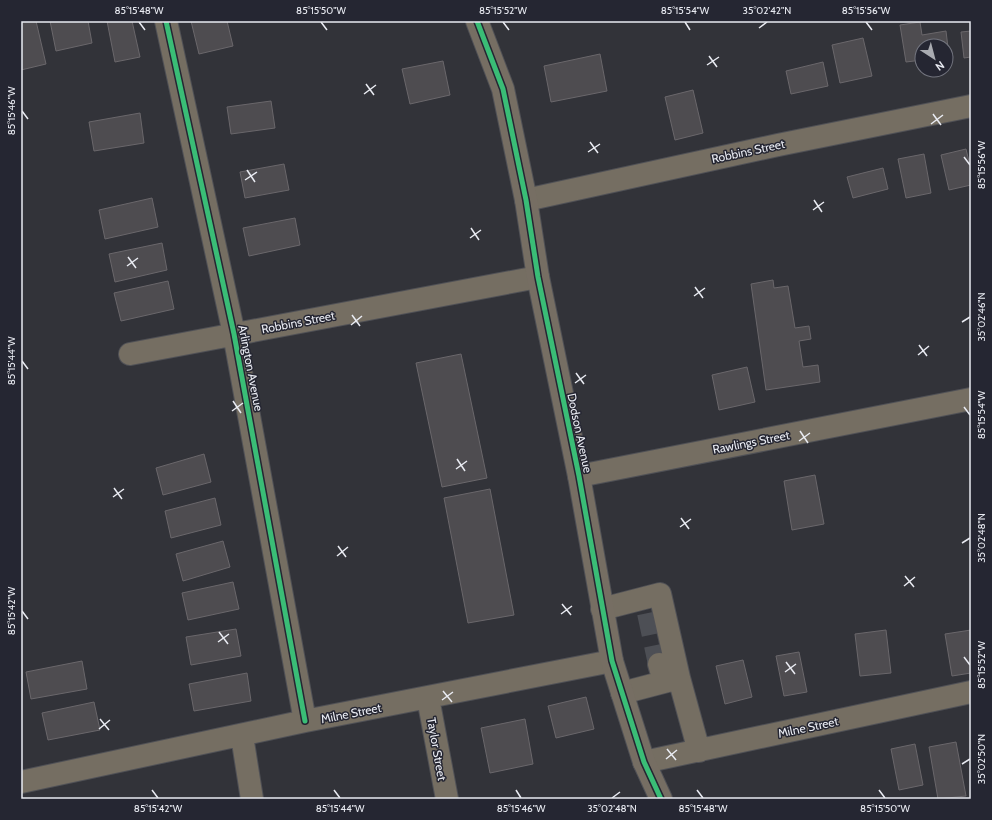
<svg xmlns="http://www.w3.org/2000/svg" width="992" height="820" font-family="Cabin,sans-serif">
<rect width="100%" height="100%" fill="#323339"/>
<path fill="#4e4c50" stroke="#6a676b" d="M21 21H36L46 64 21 70Z
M50 21H88L92 43 56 51Z
M107 21H132L140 57 115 62Z
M191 21H227L233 46 199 54Z
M920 22 922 35 946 31 949 56H946V46H922V60L906 62 900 25Z
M971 31V57L964 58 961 32Z
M863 38 872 76 840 83 832 45Z
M600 54 607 91 551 102 544 66Z
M443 61 450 95 410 104 402 69Z
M823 62 828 86 791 94 786 71Z
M693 90 703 133 675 140 665 97Z
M271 101 275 128 231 134 227 107Z
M140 113 144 143 94 151 89 122Z
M966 149 971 170V185L949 190 941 155Z
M924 154 931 193 906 198 898 159Z
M284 164 289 190 245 198 240 172Z
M883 168 888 189 853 198 847 177Z
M152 198 158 227 105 239 99 210Z
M295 218 300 245 249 256 243 228Z
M162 243 167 270 115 282 109 254Z
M773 280 774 288 788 286 795 328 809 326 811 339 799 341 803 367 818 365 820 382 766 390 751 284Z
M168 281 174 309 121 321 114 293Z
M461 354 487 478 442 487 416 363Z
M747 367 755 402 719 410 712 375Z
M204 454 211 482 163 495 156 468Z
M815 475 824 524 792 530 784 481Z
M490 489 514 615 468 623 444 498Z
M215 498 221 525 171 538 165 511Z
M223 541 230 567 183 581 176 554Z
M233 582 239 609 188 620 182 593Z
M236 629 241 656 191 665 186 637Z
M886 630 891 673 860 676 855 634Z
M971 630V673L952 676 945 634Z
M799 652 807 692 784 696 776 656Z
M743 660 752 697 725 704 716 666Z
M82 661 87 689 31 699 26 672Z
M247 673 251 701 194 711 189 684Z
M586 697 594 729 556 738 548 706Z
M94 702 100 730 48 740 42 713Z
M525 719 533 764 490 773 481 728Z
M956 742 966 796 938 799 929 747Z
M915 744 923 785 899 790 891 749Z"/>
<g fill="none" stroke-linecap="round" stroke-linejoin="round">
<path stroke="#4d4f55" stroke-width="22" stroke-dasharray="22 11" stroke-linecap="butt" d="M648 613 659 664"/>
<defs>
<path id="minor" d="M166 21 234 334 305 721
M526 200 778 145 971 106
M130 354 538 277
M579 476 971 399
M602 609 660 594 679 678
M659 664 664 681
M622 693 679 678 699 751
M428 698 447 799
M242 736 252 799
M644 762 971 692
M21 782 305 721 612 661"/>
<path id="major" d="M477 21 503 89 526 200 538 277 579 476 612 661 644 762 661 799"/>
</defs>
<use href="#minor" stroke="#505156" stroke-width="24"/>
<use href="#major" stroke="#505156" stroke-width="24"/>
<use href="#minor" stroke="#756e62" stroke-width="22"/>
<use href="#major" stroke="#766e63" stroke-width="22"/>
<defs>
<path id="cycleway" d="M166 21 234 334 305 721
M477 21 503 89 526 200 538 277 579 476 612 661 644 762 661 799"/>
</defs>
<use href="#cycleway" stroke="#252632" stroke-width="8"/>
<use href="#cycleway" stroke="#3abd76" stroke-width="5"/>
</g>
<path fill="none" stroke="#e9ebf2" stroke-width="1.5" d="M139 22 145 30M321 22 327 30M503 22 509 30M685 22 690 30M866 22 872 30M759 28 767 22M709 56 717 67M707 65 719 57M366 84 374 95M364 94 376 85M22 111 28 119M933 114 941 125M931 124 943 115M590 142 598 153M588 152 600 144M964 157 970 165M247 170 255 182M245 180 257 172M814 200 822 212M813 210 824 202M471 228 479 240M470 238 481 230M128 257 136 268M127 266 138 258M695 287 703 298M694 296 705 288M352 315 360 326M962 322 970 317M351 325 362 316M919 345 927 356M918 355 929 346M22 361 28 369M576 373 584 384M575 383 586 375M233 401 241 413M964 407 970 415M232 411 243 403M800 431 808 443M799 441 810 433M457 459 465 471M456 469 467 461M114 488 122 499M113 497 124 489M681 518 689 529M680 527 691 519M962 543 970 538M338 546 346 557M337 556 348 547M905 576 914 587M904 586 915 577M562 604 571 615M22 611 28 619M561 614 572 606M219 632 228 644M218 642 229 634M964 657 970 665M786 662 795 674M785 672 796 664M443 691 452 702M442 700 453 692M100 719 109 730M99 729 110 720M667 749 676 760M666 759 677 750M962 764 970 759M152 790 158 798M334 790 340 798M516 790 521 798M697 790 703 798M879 790 885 798M612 798 620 792"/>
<g text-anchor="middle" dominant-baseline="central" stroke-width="3" stroke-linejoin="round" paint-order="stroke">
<g font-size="12" fill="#e9ebf2" stroke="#252632">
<text transform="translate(748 151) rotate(-12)">Robbins Street</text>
<text transform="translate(298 322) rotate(-11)">Robbins Street</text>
<text transform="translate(251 368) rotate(79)">Arlington Avenue</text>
<text transform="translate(580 433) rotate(78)">Dodson Avenue</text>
<text transform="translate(751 442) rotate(-11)">Rawlings Street</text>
<text transform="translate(351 713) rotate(-11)">Milne Street</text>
<text transform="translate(808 727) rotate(-12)">Milne Street</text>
<text transform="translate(437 749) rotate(80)">Taylor Street</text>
</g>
</g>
<rect width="992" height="820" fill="none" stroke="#252632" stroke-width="44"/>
<g transform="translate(934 58) rotate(144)"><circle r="19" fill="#252632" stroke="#73757f"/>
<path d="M0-3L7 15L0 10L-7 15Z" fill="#a9abb1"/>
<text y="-6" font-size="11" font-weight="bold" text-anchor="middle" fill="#e9ebf2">N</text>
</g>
<rect x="22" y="22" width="948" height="776" fill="none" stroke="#e9ebf2" stroke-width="1.5"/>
<g font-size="10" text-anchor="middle" fill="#e9ebf2">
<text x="139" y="14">85°15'48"W</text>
<text x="321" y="14">85°15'50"W</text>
<text x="503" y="14">85°15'52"W</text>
<text x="685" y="14">85°15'54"W</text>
<text x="767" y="14">35°02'42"N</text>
<text x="866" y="14">85°15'56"W</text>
<text transform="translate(11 111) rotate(-90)" y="4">85°15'46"W</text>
<text transform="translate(981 165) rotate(-90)" y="4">85°15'56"W</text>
<text transform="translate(981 317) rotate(-90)" y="4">35°02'46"N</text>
<text transform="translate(11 361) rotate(-90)" y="4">85°15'44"W</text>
<text transform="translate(981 415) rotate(-90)" y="4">85°15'54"W</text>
<text transform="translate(981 538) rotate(-90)" y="4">35°02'48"N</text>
<text transform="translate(11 611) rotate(-90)" y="4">85°15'42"W</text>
<text transform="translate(981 665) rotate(-90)" y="4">85°15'52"W</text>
<text transform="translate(981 759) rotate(-90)" y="4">35°02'50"N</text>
<text x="158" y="812">85°15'42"W</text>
<text x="340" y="812">85°15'44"W</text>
<text x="521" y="812">85°15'46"W</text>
<text x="612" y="812">35°02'48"N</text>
<text x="703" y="812">85°15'48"W</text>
<text x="885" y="812">85°15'50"W</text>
</g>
</svg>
